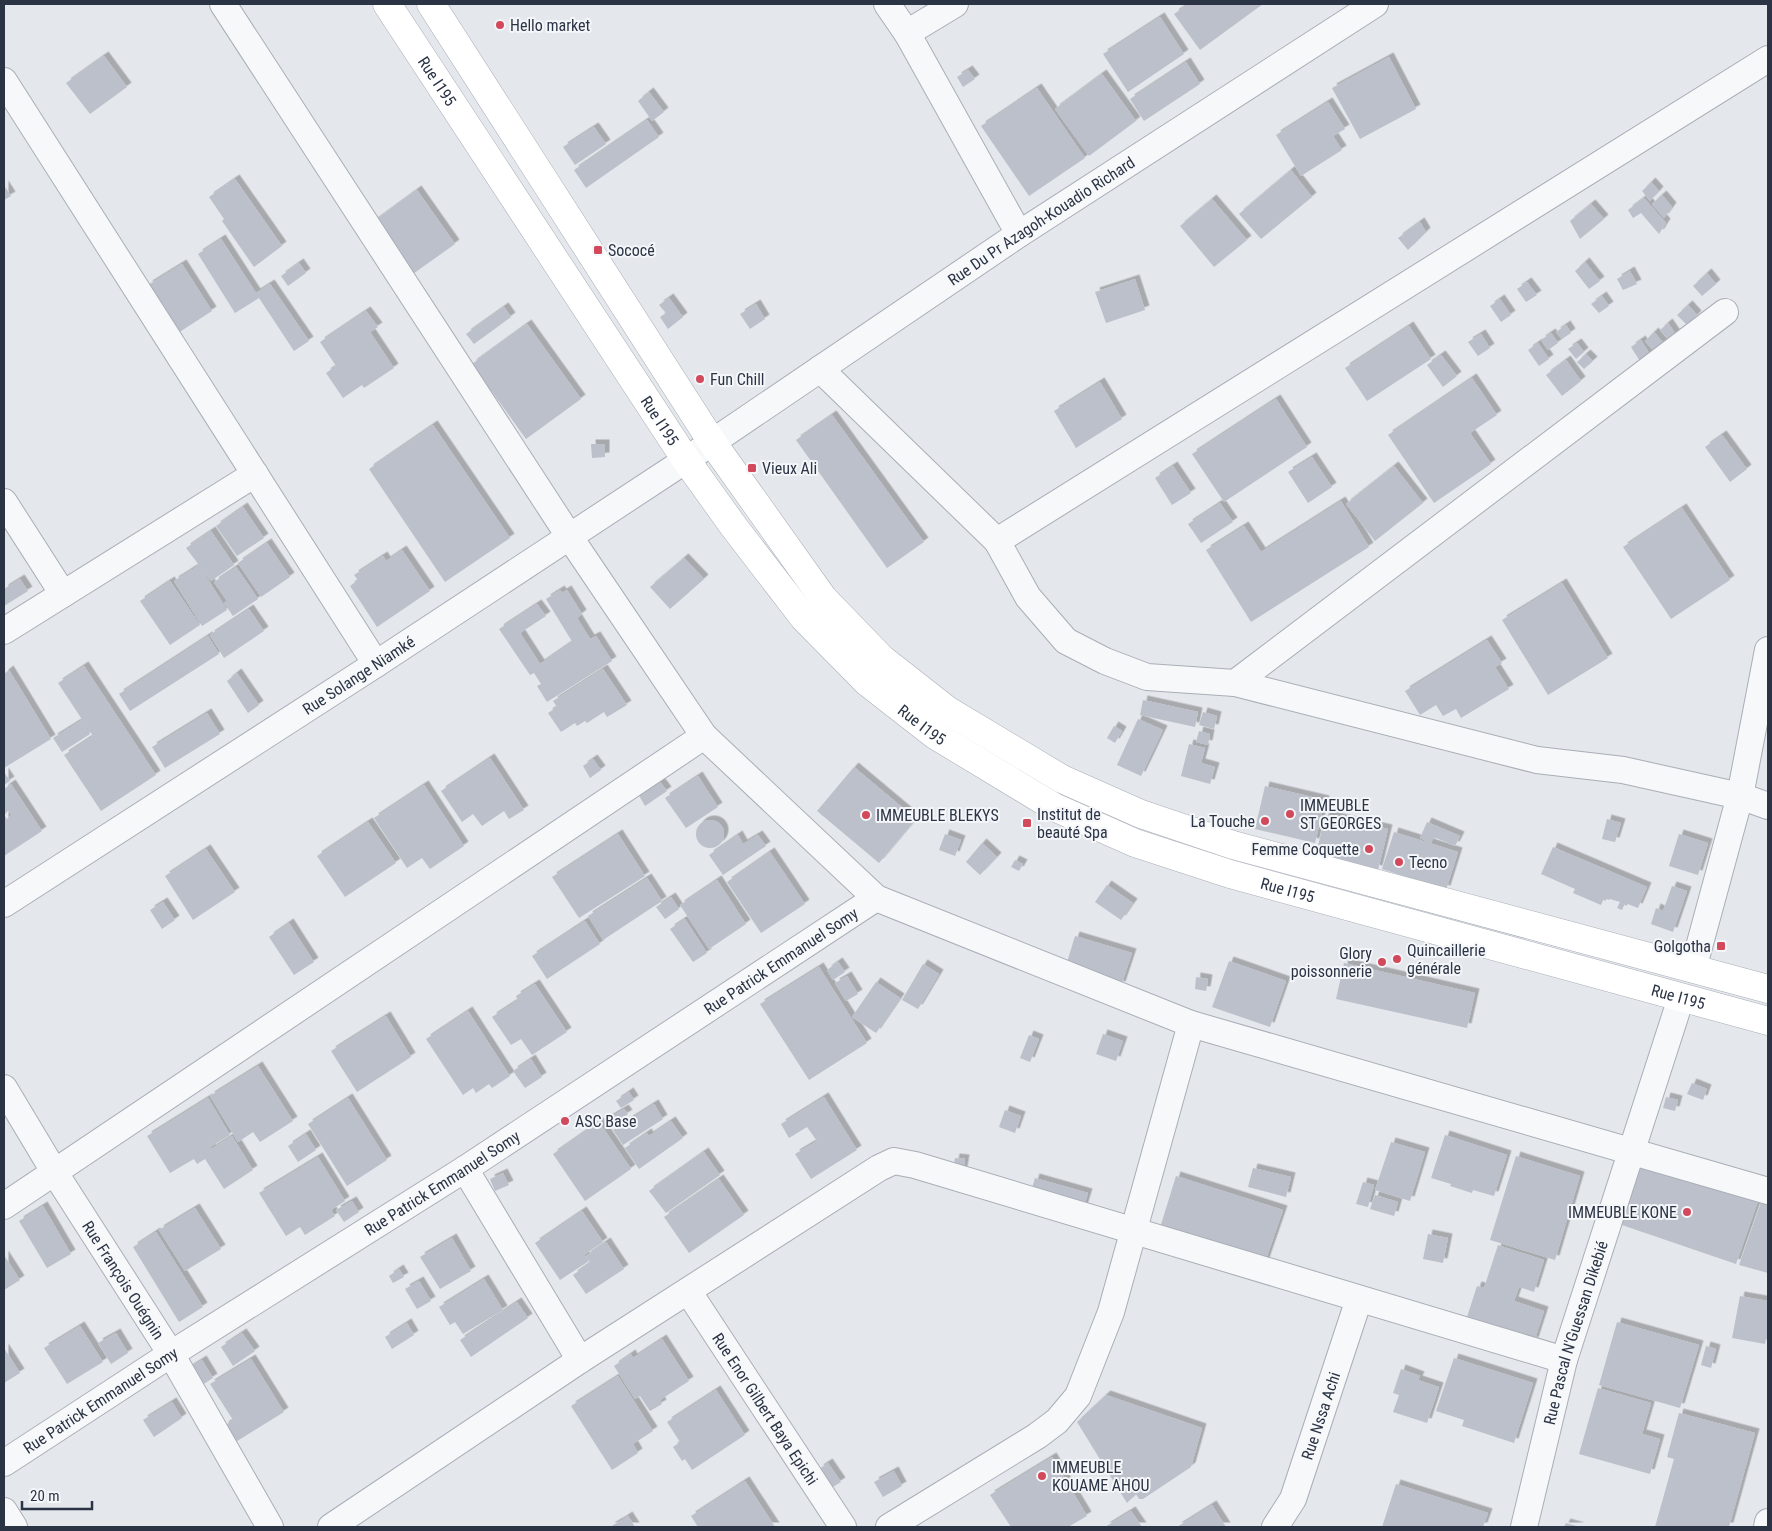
<svg xmlns="http://www.w3.org/2000/svg" width="1772" height="1531" font-family="'Roboto Condensed',sans-serif">
<defs>
<filter id="shadow"><feDropShadow dx="4.5" dy="-4.5" stdDeviation="0" flood-color="#0004"/></filter>
</defs>
<rect width="100%" height="100%" fill="#e4e7ec"/>
<path fill="#bbc0ca" filter="url(#shadow)" d="M1188 4H1263L1200 50 1174 14Z
M1160 17 1184 54 1128 92 1103 54Z
M104 56 127 87 90 114 66 83Z
M1389 57 1416 109 1360 139 1332 88Z
M1186 62 1200 84 1144 121 1130 99Z
M968 70 975 79 963 87 957 77Z
M1102 74 1136 121 1089 156 1055 109Z
M1037 88 1085 158 1029 196 981 126Z
M649 92 664 112 652 121 638 101Z
M1328 102 1345 129 1333 136 1342 150 1301 176 1276 135Z
M647 120 659 137 586 188 574 170Z
M594 127 606 144 575 165 563 147Z
M1291 170 1312 197 1261 239 1239 214Z
M235 179 282 246 254 267 222 221 224 219 209 197Z
M1651 182 1659 191 1650 201 1642 191Z
M4 185 11 196 4 200Z
M417 190 455 244 410 276 372 223Z
M1662 195 1672 207 1664 218 1652 204Z
M1644 198 1666 223 1659 234 1641 213 1633 218 1628 210Z
M1212 199 1247 240 1214 267 1180 226Z
M1591 204 1604 219 1580 239 1570 221Z
M1420 222 1426 232 1408 250 1398 238Z
M221 239 256 293 270 284 309 341 294 351 259 298 235 313 198 254Z
M1585 262 1600 281 1589 289 1575 271Z
M299 263 306 273 288 286 281 276Z
M182 264 212 311 178 333 148 285Z
M1630 271 1637 284 1623 290 1617 279Z
M1707 273 1716 284 1702 296 1693 286Z
M1135 279 1145 310 1106 323 1095 292Z
M1527 282 1537 295 1526 302 1517 289Z
M1602 296 1609 306 1599 313 1591 304Z
M669 298 683 317 668 329 660 317 666 313 659 305Z
M1500 299 1511 315 1501 322 1490 306Z
M756 304 765 319 750 329 740 314Z
M1688 305 1697 315 1687 325 1677 315Z
M504 307 511 317 474 344 466 334Z
M366 311 378 327 370 332 394 368 364 388 362 385 343 398 326 373 336 366 320 342Z
M1668 323 1679 339 1673 345 1660 330Z
M527 324 581 399 526 439 472 364Z
M1566 325 1571 333 1562 339 1556 332Z
M1409 326 1431 359 1367 401 1345 368Z
M1654 332 1664 344 1656 354 1645 341Z
M1551 333 1558 343 1548 350 1541 340Z
M1481 334 1490 348 1478 356 1468 342Z
M1641 340 1652 358 1643 366 1631 347Z
M1538 343 1549 359 1539 366 1528 350Z
M1577 343 1584 352 1576 359 1568 349Z
M1586 354 1593 361 1584 369 1577 362Z
M1441 355 1457 376 1443 387 1427 365Z
M1566 360 1581 381 1562 396 1546 375Z
M1472 378 1497 415 1470 433 1491 464 1434 503 1388 435Z
M1100 382 1122 419 1076 448 1054 411Z
M1276 399 1307 447 1224 502 1192 454Z
M832 415 924 542 887 568 796 440Z
M433 425 510 538 445 582 369 469Z
M1722 435 1747 469 1730 482 1705 447Z
M591 444H605V457L592 458Z
M1312 457 1332 487 1308 503 1288 472Z
M1173 466 1191 493 1172 505 1155 478Z
M1394 466 1423 503 1375 541 1346 504Z
M1341 501 1369 547 1251 622 1206 550 1244 526 1261 552Z
M1220 503 1233 522 1201 543 1188 524Z
M243 507 264 538 237 556 216 526Z
M1682 508 1730 580 1671 619 1623 547Z
M211 531 234 565 211 581 186 548Z
M267 543 290 577 261 597 238 563Z
M402 550 430 591 377 627 350 586 358 580 354 575 383 556 386 561Z
M684 558 704 579 670 609 650 587Z
M199 565 227 610 202 626 174 581Z
M236 567 258 599 233 616 224 603 227 601 214 582Z
M20 579 28 591 4 606V589Z
M170 581 200 625 170 645 140 601Z
M1562 583 1608 658 1548 695 1502 620Z
M560 590 562 593 567 590 582 614 577 618 590 639 596 636 612 661 547 702 537 686 541 684 534 673 530 675 499 629 537 604 546 616 520 633 540 664 572 642 576 648 546 599Z
M249 609 264 631 224 658 210 635Z
M208 636 219 654 130 711 119 694Z
M1487 640 1502 663 1495 667 1509 689 1461 718 1456 709 1443 716 1436 705 1420 715 1405 691Z
M84 666 156 775 101 811 64 755 93 736 58 683Z
M603 669 627 705 607 717 604 712 587 723 585 721 577 726 575 723 561 732 548 713 557 707 553 701Z
M9 670 51 739 4 768V674Z
M237 673 259 705 248 713 227 681Z
M1143 700 1198 712 1195 727 1140 715Z
M1203 712 1217 716 1214 729 1199 725Z
M207 713 220 734 165 768 152 747Z
M1138 719 1163 730 1141 776 1117 765Z
M82 720 90 734 62 752 53 738Z
M1114 726 1122 731 1115 743 1107 738Z
M1199 731 1210 734 1208 745 1196 742Z
M1189 744 1205 748 1201 763 1215 767 1210 784 1181 776Z
M490 758 524 810 509 819 504 811 482 826 473 814 462 822 441 791Z
M593 759 601 770 590 778 583 766Z
M854 767 916 819 879 863 817 811Z
M4 772 10 781 4 785Z
M698 776 718 807 686 828 665 798Z
M657 778 667 791 645 806 637 792Z
M11 784 42 831 4 856V815L7 819 12 815 8 811 4 815V789Z
M424 785 464 846 430 869 422 858 407 868 374 818Z
M1265 786 1325 800 1315 843 1255 829Z
M1325 815 1388 829 1378 870 1316 855Z
M1607 819 1621 823 1615 842 1602 839Z
M696 834a14 14 0 1 1 28 0a14 14 0 1 1-28 0Z
M368 822 396 863 345 897 317 856Z
M1427 822 1460 836 1455 846 1434 837 1431 843 1420 838Z
M1394 832 1458 852 1446 890 1382 869Z
M618 834 645 876 579 918 552 877Z
M945 834 961 840 955 856 939 850Z
M1679 834 1708 843 1698 875 1669 866Z
M738 835 743 844 758 835 766 846 723 875 709 855Z
M982 843 997 857 980 875 966 862Z
M1553 847 1647 887 1638 908 1625 903 1622 910 1617 908 1620 902 1610 899 1609 900 1604 898 1601 905 1573 893 1575 889 1541 874Z
M206 849 235 892 193 920 165 876Z
M770 852 805 904 761 933 727 882Z
M1015 860 1023 864 1019 871 1011 867Z
M647 878 662 901 603 940 588 916Z
M717 880 746 924 709 949 680 905Z
M1107 885 1133 903 1121 920 1095 902Z
M1672 886 1687 891 1673 932 1651 924 1656 908 1663 911Z
M671 897 679 909 665 919 656 907Z
M163 902 175 920 162 929 150 910Z
M685 919 707 953 693 962 670 929Z
M585 921 600 944 547 979 532 956Z
M289 923 314 962 294 975 269 937Z
M1075 936 1132 953 1121 986 1065 969Z
M1229 961 1286 981 1270 1027 1212 1007Z
M838 962 845 972 833 980 827 970Z
M1344 963 1475 993 1467 1028 1336 999Z
M923 964 939 974 918 1009 902 1000Z
M819 967 867 1043 809 1080 760 1004Z
M847 976 858 994 846 1001 835 983Z
M1196 977 1208 979 1206 991 1195 989Z
M876 982 900 998 876 1033 852 1017Z
M535 984 567 1032 532 1055 521 1039 511 1045 492 1017 518 1000 516 996Z
M468 1011 510 1076 492 1088 489 1084 476 1093 473 1088 463 1095 426 1039Z
M386 1016 411 1057 357 1092 331 1051Z
M1103 1034 1123 1041 1116 1061 1096 1054Z
M1029 1035 1039 1039 1030 1062 1020 1058Z
M531 1059 542 1077 525 1088 513 1071Z
M258 1066 293 1121 260 1142 253 1132 238 1142 210 1096Z
M1692 1083 1707 1089 1703 1100 1687 1094Z
M629 1092 634 1100 621 1108 616 1101Z
M824 1097 857 1150 811 1179 795 1154 817 1141 807 1127 789 1138 781 1124Z
M1666 1097 1678 1100 1675 1111 1663 1108Z
M208 1098 230 1135 210 1147 211 1149 232 1136 253 1170 224 1189 205 1159 197 1164 194 1159 170 1173 147 1136Z
M348 1098 387 1160 347 1186 308 1124Z
M654 1104 663 1119 623 1145 613 1130Z
M624 1109 628 1114 608 1127 604 1121Z
M1005 1110 1021 1116 1015 1133 999 1127Z
M671 1121 683 1138 639 1169 625 1148 647 1133 649 1136Z
M599 1122 631 1169 585 1201 553 1154Z
M306 1134 316 1150 298 1162 288 1146Z
M1445 1135 1507 1155 1494 1196 1473 1190 1472 1193 1450 1186 1451 1184 1431 1178Z
M1391 1142 1425 1152 1410 1201 1375 1190Z
M704 1152 720 1175 666 1213 649 1191Z
M1516 1156 1580 1176 1555 1260 1490 1240Z
M318 1157 345 1201 331 1210 335 1216 305 1235 300 1227 286 1236 259 1193Z
M955 1158 965 1159 963 1171 953 1170Z
M1638 1158 1758 1201 1736 1264 1616 1223Z
M1253 1168 1291 1177 1286 1197 1248 1187Z
M503 1173 509 1185 495 1191 490 1179Z
M1176 1176 1283 1210 1264 1265 1159 1231Z
M1035 1178 1088 1193 1083 1209 1030 1195Z
M719 1179 744 1215 689 1253 664 1217Z
M1363 1182 1374 1185 1368 1207 1356 1204Z
M1375 1195 1398 1202 1394 1216 1370 1209Z
M352 1201 359 1212 344 1222 336 1210Z
M1761 1202 1768 1204V1273L1739 1265Z
M43 1206 71 1254 47 1268 19 1221Z
M195 1208 221 1249 185 1271 159 1230Z
M582 1211 603 1242 584 1255 589 1261 560 1280 535 1243Z
M156 1232 203 1307 179 1322 133 1247Z
M1428 1234 1448 1238 1443 1263 1423 1259Z
M452 1238 471 1271 440 1289 420 1257Z
M606 1242 624 1269 586 1294 573 1275 590 1263 592 1265 586 1256Z
M1498 1245 1544 1260 1534 1292 1519 1287 1514 1301 1544 1311 1534 1342 1466 1320 1477 1286 1484 1288Z
M4 1255 20 1280 4 1290Z
M399 1269 404 1277 393 1283 389 1276Z
M484 1279 503 1310 463 1334 455 1322 450 1325 439 1307Z
M419 1281 431 1301 417 1309 405 1289Z
M1740 1296 1768 1301V1327L1765 1344 1732 1338Z
M517 1302 528 1318 471 1357 460 1340Z
M1617 1322 1699 1345 1680 1408 1599 1385Z
M407 1323 414 1335 392 1349 385 1337Z
M80 1326 103 1362 67 1384 44 1348Z
M116 1333 128 1353 111 1364 98 1343Z
M242 1333 255 1351 233 1366 221 1347Z
M662 1339 689 1381 660 1400 662 1404 650 1411 640 1396 635 1399 614 1366 631 1354 633 1358Z
M1706 1346 1716 1349 1711 1368 1701 1365Z
M4 1348 20 1373 4 1383Z
M1454 1358 1533 1383 1514 1443 1462 1426 1464 1420 1436 1411Z
M251 1359 284 1412 234 1443 224 1426 233 1420 210 1384Z
M202 1360 213 1378 199 1387 188 1369Z
M1401 1369 1420 1376 1418 1380 1439 1387 1427 1423 1393 1412 1399 1395 1393 1393Z
M618 1376 653 1431 633 1444 638 1453 612 1470 571 1406Z
M1598 1388 1651 1403 1642 1434 1660 1439 1650 1474 1579 1454Z
M716 1390 745 1435 692 1470 685 1459 682 1461 673 1447 680 1442 667 1422Z
M1106 1395 1202 1428 1191 1467 1143 1499H1139L1136 1494 1127 1503 1077 1422Z
M172 1402 182 1418 154 1437 143 1420Z
M1679 1413 1755 1433 1729 1527H1655L1674 1459 1667 1457Z
M1052 1457 1087 1516 1068 1527H1011L990 1495Z
M828 1463 841 1482 831 1488 819 1469Z
M894 1471 902 1486 883 1497 874 1482Z
M745 1481 775 1527H698L691 1516Z
M1396 1484 1488 1513 1483 1527H1382Z
M1212 1505 1226 1527H1177Z
M1131 1511 1142 1527H1105Z
M628 1516 635 1527H610L622 1520Z
M1566 1523 1580 1527H1564Z"/>
<g fill="none" stroke-linecap="round" stroke-linejoin="round">
<defs>
<g id="street">
<path d="M223 4 569 536 704 736 876 898 1191 1024 1768 1191"/>
<path d="M887 4 907 33 955 4"/>
<path d="M907 33 1019 234"/>
<path d="M4 81 376 664"/>
<path d="M820 369 997 541 1028 597 1066 641 1105 661 1147 677 1235 683 1537 760 1623 770 1740 796 1768 806"/>
<path d="M4 502 63 594"/>
<path d="M997 541 1768 59"/>
<path d="M4 631 255 474"/>
<path d="M1235 683 1725 312"/>
<path id="s1" d="M4 904 376 664 686 460 1019 234 1375 4"/>
<path d="M1693 969 1740 796 1768 650"/>
<path id="s2" d="M4 1088 55 1173 171 1354 270 1527"/>
<path d="M465 1169 580 1360"/>
<path d="M4 1206 704 736"/>
<path id="s3" d="M688 1291 843 1527"/>
<path id="s4" d="M4 1463 171 1354 465 1169 876 898"/>
<path d="M4 1511 14 1527"/>
<path d="M331 1527 580 1360 879 1168 894 1161 915 1165 1564 1360"/>
<path d="M889 1527 1037 1436 1057 1421 1078 1396 1111 1312 1191 1024"/>
<path id="s5" d="M1275 1527 1293 1499 1359 1299"/>
<path id="s6" d="M1524 1527 1564 1360 1681 998"/>
<path d="M1767 1527 1768 1522"/>
</g>
<g id="secondary">
<path id="s7" d="M387 4 686 460 734 527 804 618 867 682 935 735 1054 807 1135 843 1230 874 1768 1021"/>
<path d="M431 4 712 442 823 598 882 659 947 710 1062 779 1141 814 1233 845 1768 989"/>
</g>
</defs>
<use href="#street" stroke="#a9aeb7" stroke-width="28"/>
<use href="#secondary" stroke="#a9aeb7" stroke-width="29"/>
<use href="#street" stroke="#f7f8fa" stroke-width="26"/>
<use href="#secondary" stroke="#fff" stroke-width="28"/>
</g>
<g fill="#d1495b" stroke="#f4f6f9" stroke-width="2">
<circle cx="500" cy="25" r="5"/>
<rect x="593" y="245" width="10" height="10" rx="2.5"/>
<circle cx="700" cy="379" r="5"/>
<rect x="747" y="463" width="10" height="10" rx="2.5"/>
<circle cx="1290" cy="814" r="5"/>
<circle cx="866" cy="815" r="5"/>
<circle cx="1265" cy="821" r="5"/>
<rect x="1022" y="818" width="10" height="10" rx="2.5"/>
<circle cx="1369" cy="849" r="5"/>
<circle cx="1399" cy="862" r="5"/>
<rect x="1716" y="941" width="10" height="10" rx="2.5"/>
<circle cx="1397" cy="959" r="5"/>
<circle cx="1382" cy="962" r="5"/>
<circle cx="565" cy="1121" r="5"/>
<circle cx="1687" cy="1212" r="5"/>
<circle cx="1042" cy="1476" r="5"/>
</g>
<g text-anchor="middle" dominant-baseline="central" stroke-width="4" stroke-linejoin="round" paint-order="stroke">
<g font-size="16" fill="#2b3445" stroke="#f4f6f9" text-anchor="start">
<text x="510" y="25">Hello market</text>
<text x="608" y="250">Sococé</text>
<text x="710" y="379">Fun Chill</text>
<text x="762" y="468">Vieux Ali</text>
<text x="1300" y="805">IMMEUBLE<tspan x="1300" dy="18">ST GEORGES</tspan></text>
<text x="1037" y="814">Institut de<tspan x="1037" dy="18">beauté Spa</tspan></text>
<text x="876" y="815">IMMEUBLE BLEKYS</text>
<text x="1255" y="821" text-anchor="end">La Touche</text>
<text x="1359" y="849" text-anchor="end">Femme Coquette</text>
<text x="1409" y="862">Tecno</text>
<text x="1711" y="946" text-anchor="end">Golgotha</text>
<text x="1407" y="950">Quincaillerie<tspan x="1407" dy="18">générale</tspan></text>
<text x="1372" y="953" text-anchor="end">Glory<tspan x="1372" dy="18">poissonnerie</tspan></text>
<text x="575" y="1121">ASC Base</text>
<text x="1677" y="1212" text-anchor="end">IMMEUBLE KONE</text>
<text x="1052" y="1467">IMMEUBLE<tspan x="1052" dy="18">KOUAME AHOU</tspan></text>
</g>
<g font-size="16" fill="#2b3445" stroke="#f4f6f9">
<text stroke="none"><textPath href="#s7" startOffset="92">Rue I195</textPath></text>
<text stroke="none"><textPath href="#s1" startOffset="1242">Rue Du Pr Azagoh-Kouadio Richard</textPath></text>
<text stroke="none"><textPath href="#s7" startOffset="498">Rue I195</textPath></text>
<text stroke="none"><textPath href="#s1" startOffset="422">Rue Solange Niamké</textPath></text>
<text stroke="none"><textPath href="#s7" startOffset="902">Rue I195</textPath></text>
<text stroke="none"><textPath href="#s7" startOffset="1306">Rue I195</textPath></text>
<text stroke="none"><textPath href="#s4" startOffset="925">Rue Patrick Emmanuel Somy</textPath></text>
<text stroke="none"><textPath href="#s7" startOffset="1711">Rue I195</textPath></text>
<text stroke="none"><textPath href="#s4" startOffset="520">Rue Patrick Emmanuel Somy</textPath></text>
<text stroke="none"><textPath href="#s2" startOffset="226">Rue François Ouégnin</textPath></text>
<text stroke="none"><textPath href="#s6" startOffset="201">Rue Pascal N'Guessan Dikebié</textPath></text>
<text stroke="none"><textPath href="#s4" startOffset="115">Rue Patrick Emmanuel Somy</textPath></text>
<text stroke="none"><textPath href="#s3" startOffset="141">Rue Enor Gilbert Baya Epichi</textPath></text>
<text stroke="none"><textPath href="#s5" startOffset="121">Rue Nssa Achi</textPath></text>
</g>
</g>
<rect width="1772" height="1531" fill="none" stroke="#2b3445" stroke-width="10"/>
<path d="M22 1501v8h70v-8" fill="none" stroke="#2b3445" stroke-width="2.5"/>
<text x="30" y="1501" font-size="15" fill="#2b3445" stroke="#f4f6f9" stroke-width="4" paint-order="stroke">20 m</text>
</svg>
